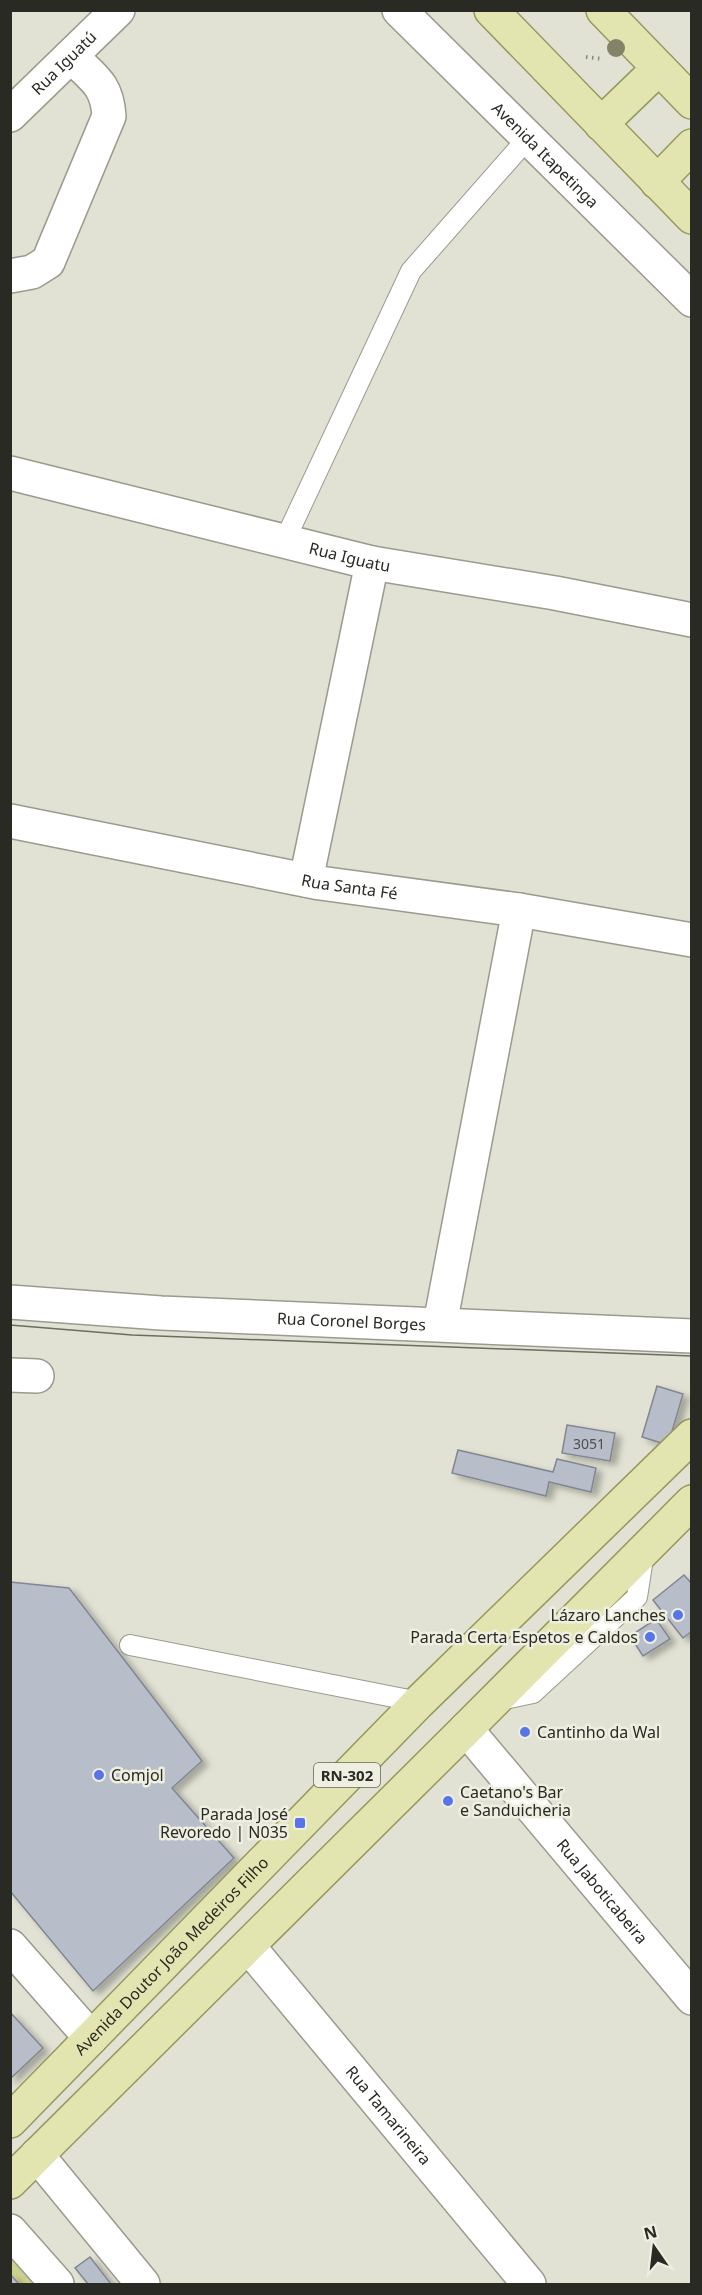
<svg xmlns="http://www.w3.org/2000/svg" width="702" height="2295" font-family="'Noto Sans',sans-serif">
<defs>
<filter id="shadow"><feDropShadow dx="6" dy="4" stdDeviation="3" flood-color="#0004"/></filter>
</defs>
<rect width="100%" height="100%" fill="#e1e2d3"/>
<path fill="#ced18d" d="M11 2253 35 2284H11Z"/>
<path fill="#b8bdca" stroke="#828693" stroke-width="1.5" filter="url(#shadow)" d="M657 1386 683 1394 668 1445 642 1437Z
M567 1425 615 1433 610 1461 562 1453Z
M458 1450 553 1472 557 1459 596 1468 591 1492 549 1482 546 1496 452 1473Z
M684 1575 692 1584V1631L683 1638 653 1600Z
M10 1582 69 1588 202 1761 172 1788 234 1858 93 1991 10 1891Z
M656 1619 670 1639 643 1656 630 1636Z
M10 2012 43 2048 10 2079Z
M90 2257 111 2284H88L75 2268Z
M10 2274 18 2283 16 2284H10Z"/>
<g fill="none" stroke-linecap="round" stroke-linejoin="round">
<defs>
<path id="lane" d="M284 542 411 271 528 138
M130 1645 419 1702
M495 1701 533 1693 637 1597 644 1552"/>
<g id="street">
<path id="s1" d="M399 10 692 300"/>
<path id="s2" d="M10 115 118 10"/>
<path d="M10 276 32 272 48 262 109 116C107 84 93 78 71 56"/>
<path id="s3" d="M10 473 372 563 555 593 692 620"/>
<path id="s4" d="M10 821 320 883 519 910 692 940"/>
<path d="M306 880 372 563"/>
<path id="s5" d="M10 1302 161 1313 692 1336"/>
<path d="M440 1324 519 910"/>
<path d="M10 1375 37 1376"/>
<path id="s6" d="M466 1729 692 1998"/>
<path d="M10 1946 91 2038"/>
<path id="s7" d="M248 1946 529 2284"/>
<path d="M37 2155 143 2284"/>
<path d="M10 2231 57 2284"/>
</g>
<g id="primary">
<path d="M491 10 692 217"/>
<path d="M603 10 692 102"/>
<path d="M601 124 659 68"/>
<path d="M657 182 692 146"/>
<path id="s8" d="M10 2121 419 1702 692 1436"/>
<path d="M10 2182 466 1729 692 1502"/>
</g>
</defs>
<use href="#lane" stroke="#9a9b8d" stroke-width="22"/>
<use href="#street" stroke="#9a9b8d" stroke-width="36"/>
<use href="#primary" stroke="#96985d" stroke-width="36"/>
<path stroke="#88897f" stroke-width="4" stroke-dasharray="1.5 4.5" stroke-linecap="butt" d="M586 57 603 59"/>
<use href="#lane" stroke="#fff" stroke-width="20"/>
<use href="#street" stroke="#fff" stroke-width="33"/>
<use href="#primary" stroke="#e3e5b0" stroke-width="33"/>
<path stroke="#6b6c63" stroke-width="1.5" d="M10 1325 132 1335 692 1356"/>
</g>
<circle fill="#828367" cx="616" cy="48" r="9"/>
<g fill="#5774e9" stroke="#eeefe0" stroke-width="2">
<circle cx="678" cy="1615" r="6"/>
<circle cx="650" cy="1637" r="6"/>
<circle cx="525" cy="1732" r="6"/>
<circle cx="99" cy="1775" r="6"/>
<circle cx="448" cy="1801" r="6"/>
<rect x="294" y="1817" width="12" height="12" rx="3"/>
</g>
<g text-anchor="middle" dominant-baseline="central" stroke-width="5" stroke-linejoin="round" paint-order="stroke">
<g font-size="14" fill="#4d4f4e">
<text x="589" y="1443">3051</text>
</g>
<rect fill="#eeefe0" stroke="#64655c" stroke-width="1.5" x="314" y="1763" width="66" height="24" rx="4.5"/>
<g font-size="15" font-weight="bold" fill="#292a24">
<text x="347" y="1775">RN-302</text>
</g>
<g font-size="16" fill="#292a24" stroke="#eeefe0">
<text stroke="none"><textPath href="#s2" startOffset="75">Rua Iguatú</textPath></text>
<text stroke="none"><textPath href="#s1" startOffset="206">Avenida Itapetinga</textPath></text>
<text stroke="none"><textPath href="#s3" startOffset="350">Rua Iguatu</textPath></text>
<text stroke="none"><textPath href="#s4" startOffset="346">Rua Santa Fé</textPath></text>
<text stroke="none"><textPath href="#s5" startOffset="342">Rua Coronel Borges</textPath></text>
<text stroke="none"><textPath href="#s6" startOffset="212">Rua Jaboticabeira</textPath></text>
<text stroke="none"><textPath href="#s8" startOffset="231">Avenida Doutor João Medeiros Filho</textPath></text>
<text stroke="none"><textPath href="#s7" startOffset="220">Rua Tamarineira</textPath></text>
</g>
<g font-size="16" fill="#292a24" stroke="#eeefe0" text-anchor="end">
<text x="666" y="1615">Lázaro Lanches</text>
<text x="638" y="1637">Parada Certa Espetos e Caldos</text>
<text x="537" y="1732" text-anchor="start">Cantinho da Wal</text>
<text x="111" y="1775" text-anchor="start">Comjol</text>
<text x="460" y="1792" text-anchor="start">Caetano's Bar<tspan x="460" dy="18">e Sanduicheria</tspan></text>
<text x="288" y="1814">Parada José<tspan x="288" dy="18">Revoredo | N035</tspan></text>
</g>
</g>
<rect width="702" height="2295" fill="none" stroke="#292a24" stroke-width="24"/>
<g transform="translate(654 2247) rotate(346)" stroke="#eeefe0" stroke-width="4.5" paint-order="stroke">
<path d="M0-4.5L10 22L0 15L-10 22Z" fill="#292a24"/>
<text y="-9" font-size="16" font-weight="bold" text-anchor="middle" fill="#292a24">N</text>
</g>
</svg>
